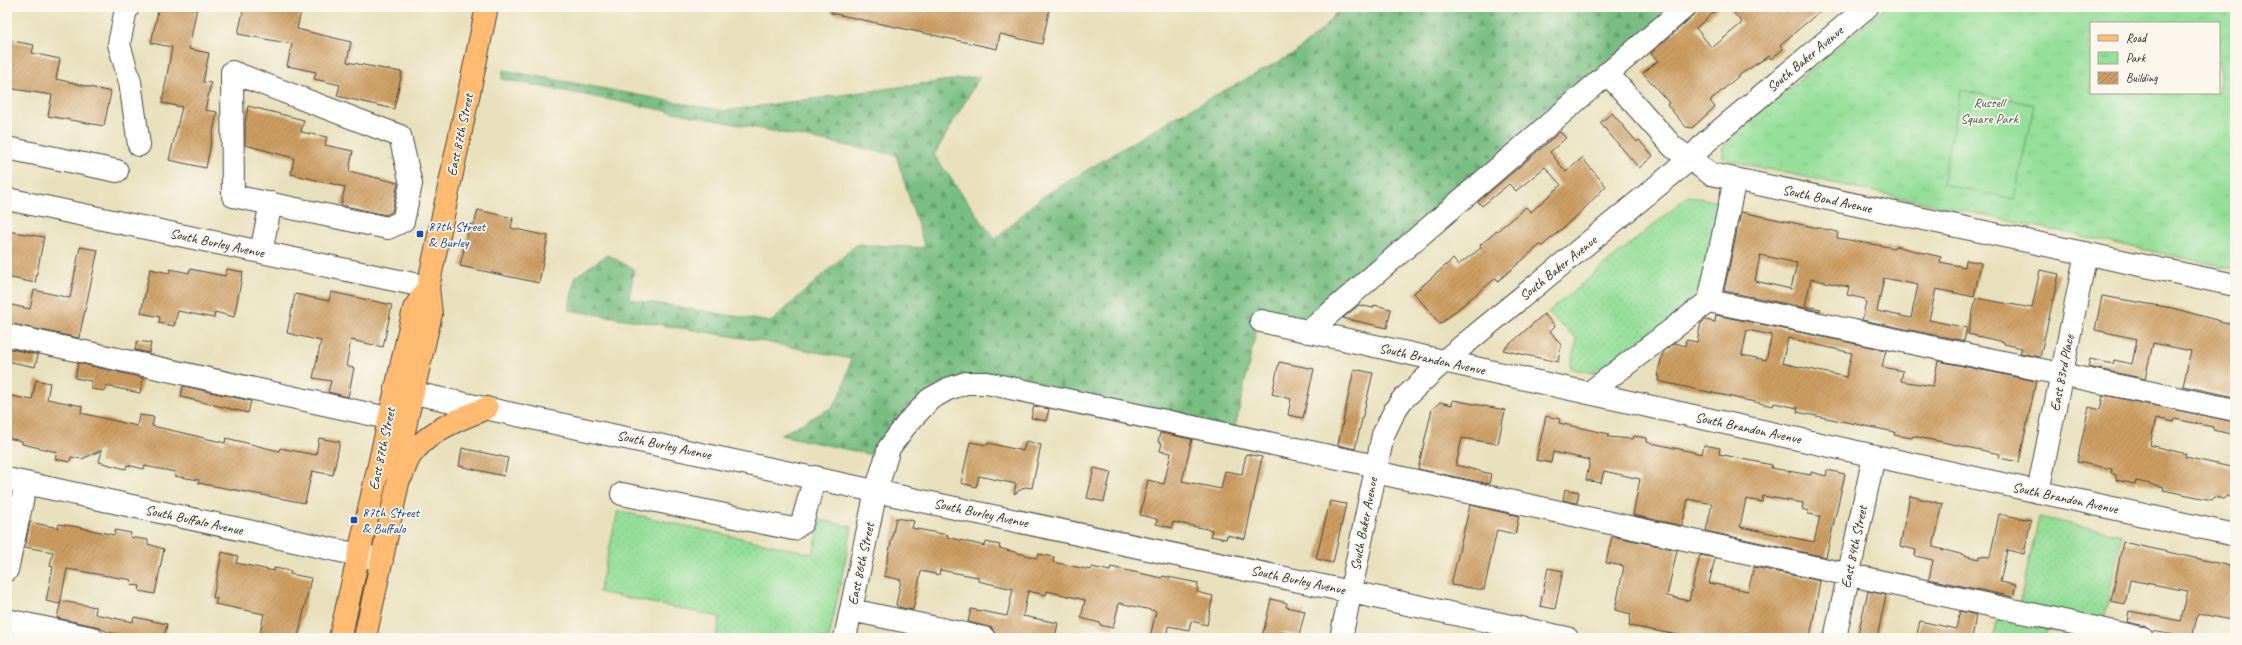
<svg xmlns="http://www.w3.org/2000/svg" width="2242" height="645" font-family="Caveat,sans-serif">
<defs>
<pattern id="grass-dots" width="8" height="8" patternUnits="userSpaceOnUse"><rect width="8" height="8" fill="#95df9a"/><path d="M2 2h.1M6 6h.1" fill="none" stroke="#81c085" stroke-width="1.8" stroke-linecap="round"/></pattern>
<pattern id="forest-firs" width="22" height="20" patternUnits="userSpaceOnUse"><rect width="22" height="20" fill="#78be82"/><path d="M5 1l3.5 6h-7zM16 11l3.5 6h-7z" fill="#639b6b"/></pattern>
<pattern id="park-tufts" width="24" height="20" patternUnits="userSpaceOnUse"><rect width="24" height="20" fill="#95df9a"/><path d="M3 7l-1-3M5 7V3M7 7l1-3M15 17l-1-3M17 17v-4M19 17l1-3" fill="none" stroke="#81c085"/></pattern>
<pattern id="building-hatch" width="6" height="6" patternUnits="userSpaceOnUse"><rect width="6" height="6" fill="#cd9e62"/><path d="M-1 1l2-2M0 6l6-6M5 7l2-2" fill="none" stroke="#a78151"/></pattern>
</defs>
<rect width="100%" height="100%" fill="#fbf7ec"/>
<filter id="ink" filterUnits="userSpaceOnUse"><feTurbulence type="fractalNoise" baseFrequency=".025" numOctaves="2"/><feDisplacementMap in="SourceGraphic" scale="8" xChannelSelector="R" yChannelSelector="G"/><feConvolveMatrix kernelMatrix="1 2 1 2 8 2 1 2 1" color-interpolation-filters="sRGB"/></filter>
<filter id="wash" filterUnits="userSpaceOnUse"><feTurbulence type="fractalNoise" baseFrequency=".012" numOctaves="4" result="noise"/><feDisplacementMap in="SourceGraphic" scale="16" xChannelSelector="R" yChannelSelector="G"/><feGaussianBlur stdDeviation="0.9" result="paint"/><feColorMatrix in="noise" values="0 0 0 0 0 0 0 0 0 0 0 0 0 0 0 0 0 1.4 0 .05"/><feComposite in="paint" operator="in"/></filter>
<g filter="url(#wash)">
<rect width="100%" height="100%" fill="#e8e0bc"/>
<path fill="url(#grass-dots)" stroke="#608562" d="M1688 196 1723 203 1703 296 1607 376 1570 368 1577 339 1547 313Z
M618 511 813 554 821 520 852 527 829 638H716L720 617 599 592Z
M2039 517 2122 535 2103 624 2049 618 2044 638H1993L1999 615 2016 618Z"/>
<path fill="url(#forest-firs)" stroke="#527456" d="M1340 7H1673L1302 322 1260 313 1235 428 957 380 882 457 780 435 833 407 843 389 851 359 755 340 569 310 575 277 607 255 634 269 629 299 771 322 857 244 925 248 896 155 502 79 503 70 724 111 980 76 934 155 995 240 1039 199 1175 117 1295 53 1324 28Z"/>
<path fill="url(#park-tufts)" stroke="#608562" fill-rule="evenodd" d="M1886 7H2235V269L1726 160 1723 157V147L1731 138ZM2091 23H2219V93H2091Z"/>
<path fill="#95df9a" stroke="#608562" d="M1961 90 2034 105 2014 199 1942 184Z"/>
<g id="blocks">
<path fill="url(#building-hatch)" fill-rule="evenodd" d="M159 7H197L189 49 209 53 203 82 211 83 205 110 217 112 206 168 169 160 182 107 162 103 172 47 151 43Z
M244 7H302L297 29 351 42 347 62 402 72 394 109 337 96 340 85 314 79 316 72 287 66 292 44 238 34Z
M832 7H1050L1042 44 1000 34 997 49 831 13Z
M1698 7H1720L1696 28 1712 48 1742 23 1729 7H1825L1780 45 1783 49 1771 59 1769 56 1741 74 1710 101 1715 107 1692 128 1686 127 1667 105 1669 103 1643 73 1658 61 1651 53 1693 16Z
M7 40 34 45 32 53 60 59 56 79 111 92 104 126 48 116 52 95 7 88Z
M248 106 304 120 301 132 327 137 325 145 353 151 349 171 398 183 392 212 386 215 341 205 345 187 291 174 294 158 245 145V123Z
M1612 113 1637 142 1639 140 1653 156 1639 168 1600 123Z
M1560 132 1566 138 1550 152 1566 172 1582 158 1606 186 1579 214 1542 246 1540 245 1498 281 1496 278 1440 324 1414 293 1453 259 1458 265 1481 248 1480 245 1526 207 1531 212 1561 185 1545 167 1516 191 1509 184 1482 206 1478 202Z
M478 210 513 218 511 228 548 236 539 283 460 266 470 224 474 225Z
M1741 212 1838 232 1837 238 1894 248 1895 246 1941 257 1940 262 1965 267 1966 260 1981 263 1974 297 1936 289 1929 320 1967 328 1964 341 1862 320 1866 302 1864 301 1865 299 1847 295 1849 287 1811 279 1805 306 1821 309 1820 311 1724 291ZM1760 255 1797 263 1791 289 1755 281ZM1884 278 1918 285 1911 318 1877 311Z
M7 231 44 237 35 283 7 277Z
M80 247 98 250 79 338 7 323V304L30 309 34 290 70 298Z
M150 269 169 273 170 269 189 273 190 269 225 276 227 269 243 272 234 317 215 312 214 318 178 311 174 326 159 323 160 317 141 313Z
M2040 270 2059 274 2040 357 2020 353 2022 348 2004 344V342L1968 334 1976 298 2032 308Z
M331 292 392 305 383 347 351 340 346 366 354 368 348 397 328 392 331 381 313 378 321 341 287 333 295 294 329 301Z
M2102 296 2172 308 2235 325V397L2183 386 2191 351 2153 343 2145 379 2088 367 2090 359 2113 364 2114 360 2132 364 2137 339 2095 330Z
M1359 305 1373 308 1374 305 1391 309 1387 328 1343 318Z
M1544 314 1555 326 1550 331 1561 345 1558 362 1503 350Z
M1716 315 1886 350 1882 367 1903 371 1901 381 1933 386 1938 361 2036 381 2019 462 1999 458 2000 454 1913 436 1912 438 1894 435 1895 432 1797 412 1798 408 1774 403 1773 406 1658 381 1659 376H1657L1663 352 1675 343 1685 346 1686 340 1697 342 1701 323 1705 320 1715 322ZM1747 330 1772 335 1766 360 1742 355ZM1788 338 1852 353 1846 377 1782 363Z
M137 341 151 343 149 353 135 350Z
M7 348 38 355 35 367 7 361Z
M1279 362 1314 369 1303 418 1288 415 1291 399 1272 394Z
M78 363 143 378 140 393 106 386 105 391 91 389V381L75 378Z
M1354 369 1373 373 1355 449 1338 445Z
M36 380 50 383 47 399 82 406 81 413 137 426 139 415 154 417 152 426 188 434 225 443 226 438 279 451 280 448 316 455 319 438 340 442 333 475 312 471 305 503 198 483 199 480 174 476 175 472 145 466 144 469 127 465 126 469 110 465 99 462 102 450 82 459 71 457 70 462 55 459 57 452 22 444V441L7 438V395L32 400Z
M183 386 251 401 248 413 181 397Z
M2103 395 2235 422V435L2213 430V427L2175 419 2174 422 2156 418 2150 445 2186 454 2185 457 2235 468 2233 498 2227 496 2223 499 2215 497 2212 500 2163 490 2164 487 2136 481 2135 484 2116 480V475L2111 473 2112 469 2077 462 2089 407 2100 410Z
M1453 400 1505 410 1498 444 1462 438 1456 465 1491 474 1489 484 1418 469 1432 409 1440 402 1452 405Z
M1034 406 1049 409 1046 421 1031 418Z
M1546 416 1560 419 1559 423 1609 434 1608 437 1633 439 1634 436 1647 438V442L1702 454 1704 445 1720 448 1719 454 1772 465 1771 468 1811 475V472L1826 476 1827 470 1845 474 1826 557 1706 531 1712 504 1688 499 1682 526 1633 515 1640 479 1604 471 1601 483 1586 480 1590 460 1553 452 1551 463 1536 460ZM1763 496 1803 503 1802 509 1808 511V514L1820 516 1814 542 1740 527 1746 499 1762 502Z
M1160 433 1192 439 1182 481 1221 489 1225 471 1242 474 1246 454 1262 457 1245 539 1227 535 1226 539 1210 536 1212 530 1173 522 1172 528 1156 524 1157 519 1140 515 1148 480 1164 484 1171 453 1160 451 1162 443 1158 442Z
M1026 441 1041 445 1032 488 1025 487 1014 494 1016 484 979 476 976 487 961 483 970 442 987 445 988 443 1023 451Z
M462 448 508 458 504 476 459 466Z
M1094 468 1111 472 1104 502 1087 498Z
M1565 489 1579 492 1577 503 1563 500Z
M1910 496 1943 504 1933 547 1979 559 1980 556 1990 557 1999 514 2031 520 2024 554 2007 550 2000 582 2016 585 2013 597 1929 579 1933 560 1915 556 1916 550 1900 546Z
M1330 501 1346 504 1333 563 1316 559Z
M1470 505 1519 516 1515 534 1497 530 1484 590 1451 585Z
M896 518 914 521 912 528 948 535 947 537 985 546 986 542 1000 545 999 548 1037 558 1038 554 1054 557 1053 562 1091 570 1092 567 1110 571 1111 567 1162 578 1163 576 1198 583 1197 592 1213 596 1207 625 1191 621 1189 630 1168 626 1166 638H1150L1156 611 1119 603 1113 628 1100 625V623L1081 618 1085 600 1047 591 1046 595 1028 591 1023 616 1058 623 1055 638H1033L1014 634V638H996L992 628 968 622 971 609 1007 616 1013 589 978 581V577L940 570 939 575 921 571 913 610 898 607 896 605 901 580 884 576Z
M30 522 58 528 59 524 78 527 114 535 115 530 131 533 130 537 148 540V544L164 549 155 594 139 591 140 586 131 585 132 580 67 569 60 604 46 601 53 567 50 566 53 552 25 547Z
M1612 536 1677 550 1667 596 1689 601 1700 555 1715 558 1709 583 1748 591 1754 567 1820 581 1810 638H1695L1629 626 1631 614 1615 610 1624 566 1606 563Z
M2123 542 2235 567V621L2198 613 2192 638 2152 631 2145 626 2127 622 2129 611 2181 621 2188 591 2130 580 2125 604 2111 601Z
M222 552 238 556 236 563 274 571V568L291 571 290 574 311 578 298 638H259L264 614 215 604 217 598H213Z
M1548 568 1563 571 1555 609 1540 606Z
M1868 591 1886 595 1877 638H1857Z
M1271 599 1287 603 1286 607 1305 611 1299 636 1281 632 1280 638H1262Z
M61 601 96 607 95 614 133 622 134 617 167 624 164 638H141L108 632 95 626 57 618Z
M1960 611 1976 615 1972 638H1916L1920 621 1956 629Z"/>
</g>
</g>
<g filter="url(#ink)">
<use href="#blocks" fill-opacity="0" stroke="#474641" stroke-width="1"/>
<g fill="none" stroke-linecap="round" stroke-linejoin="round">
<defs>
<path id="minor" d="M128 7 125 14 119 44 130 82 139 145
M232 72 400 136 411 184 403 221 388 228 233 196Z
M1607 73 1673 147 1711 174 2235 285
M7 148 117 171
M7 199 428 287
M261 252 271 203
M1709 301 2235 410
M1261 321 2235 535
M1308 332 1685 7
M7 335 406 422
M395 389 1567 638
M1589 393 1709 301 1735 179
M1375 472 2142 638
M7 479 382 560
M2038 492 2086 253
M622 494 793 529 802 523 815 477
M7 570 26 483
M851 610 984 638
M7 620 92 638
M845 638 876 491 889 448 906 425 930 399 948 389 966 383H987L1376 466
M1341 638 1383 435 1395 410 1402 400 1444 361 1689 160 1706 142 1867 7
M1835 638 1874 456"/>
<path id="major" d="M402 475C405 468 407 460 411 455 429 430 460 419 487 408
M340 638 414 309 428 287 487 7
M365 638 398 483 400 452 406 422 431 314 428 287"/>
</defs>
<use href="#minor" stroke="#474641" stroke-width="24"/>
<use href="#major" stroke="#474641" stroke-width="24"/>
<use href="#minor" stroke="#fff" stroke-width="22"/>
<use href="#major" stroke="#febb71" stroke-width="22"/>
</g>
</g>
<g fill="#1a4fb4" stroke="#fbf7ec" stroke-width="1.5">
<rect x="416" y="230" width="8" height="8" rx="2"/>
<rect x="350" y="516" width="8" height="8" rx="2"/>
</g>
<g text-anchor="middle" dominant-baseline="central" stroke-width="3.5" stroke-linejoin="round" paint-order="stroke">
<g font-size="14" fill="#2b2b2b" stroke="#fbf7ec">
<text transform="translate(1805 59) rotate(-40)">South Baker Avenue</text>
<text transform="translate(460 135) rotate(-78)">East 87th Street</text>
<text transform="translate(1827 199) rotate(12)">South Bond Avenue</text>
<text transform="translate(217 243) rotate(12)">South Burley Avenue</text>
<text transform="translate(1558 268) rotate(-39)">South Baker Avenue</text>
<text transform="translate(1432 359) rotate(12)">South Brandon Avenue</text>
<text transform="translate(2062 373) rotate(-79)">East 83rd Place</text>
<text transform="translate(1748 428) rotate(12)">South Brandon Avenue</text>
<text transform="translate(664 445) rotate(12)">South Burley Avenue</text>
<text transform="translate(382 449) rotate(-78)">East 87th Street</text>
<text transform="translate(2065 498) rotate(12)">South Brandon Avenue</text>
<text transform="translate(981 513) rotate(12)">South Burley Avenue</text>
<text transform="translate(194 520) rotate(12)">South Buffalo Avenue</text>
<text transform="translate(1364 524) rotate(-79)">South Baker Avenue</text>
<text transform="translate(1854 547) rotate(-78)">East 84th Street</text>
<text transform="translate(861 564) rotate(-78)">East 86th Street</text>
<text transform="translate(1298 580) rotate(12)">South Burley Avenue</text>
</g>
<g font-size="14" fill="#465847" stroke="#fbf7ec">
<text x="1989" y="102">Russell<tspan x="1989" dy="16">Square Park</tspan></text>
</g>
<g font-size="14" fill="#164399" stroke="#fbf7ec" text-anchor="start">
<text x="428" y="226">87th Street<tspan x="428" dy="16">&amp; Burley</tspan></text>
<text x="362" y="512">87th Street<tspan x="362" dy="16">&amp; Buffalo</tspan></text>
</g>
</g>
<rect width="2242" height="645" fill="none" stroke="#fbf7ec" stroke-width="24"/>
<rect x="2090" y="22" width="130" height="72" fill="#fbf7ec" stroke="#a8a59f"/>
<rect x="2098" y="35" width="20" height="6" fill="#febb71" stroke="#a8a59f"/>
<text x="2126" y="42" font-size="12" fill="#2b2b2b">Road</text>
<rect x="2098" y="52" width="20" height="12" fill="url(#park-tufts)" stroke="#a8a59f"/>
<text x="2126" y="62" font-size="12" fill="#2b2b2b">Park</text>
<rect x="2098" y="72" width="20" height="12" fill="url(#building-hatch)" stroke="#a8a59f"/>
<text x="2126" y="82" font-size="12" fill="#2b2b2b">Building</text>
</svg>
